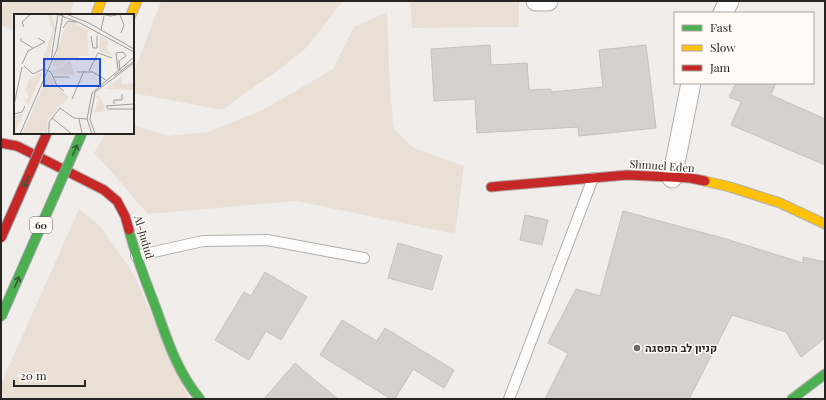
<svg xmlns="http://www.w3.org/2000/svg" width="826" height="400" font-family="'Playfair Display',Heebo,serif">
<style>
.green{fill:#eadfd5}
.building{fill:#d4d2cf;stroke:#c4c1bf}
.lines{fill:none;stroke-linecap:round;stroke-linejoin:round}
.lane-casing{stroke:#b1afac;stroke-width:12}
.street-casing{stroke:#b1afac;stroke-width:21}
.fast-casing{stroke:#b1afac;stroke-width:11}
.slow-casing{stroke:#b1afac;stroke-width:11}
.jam-casing{stroke:#b1afac;stroke-width:11}
.lane{stroke:#fdfcfc;stroke-width:10}
.street{stroke:#fdfcfc;stroke-width:19}
.fast{stroke:#4caf50;stroke-width:9}
.slow{stroke:#ffc107;stroke-width:9}
.jam{stroke:#c62828;stroke-width:9}
.fast-bridge-casing{stroke:#92a2a1;stroke-width:11;stroke-linecap:butt}
.jam-bridge-casing{stroke:#92a2a1;stroke-width:11;stroke-linecap:butt}
.fast-bridge{stroke:#4caf50;stroke-width:9}
.jam-bridge{stroke:#c62828;stroke-width:9}
.oneway{stroke:#365c34}
.poi-dot{fill:#6d6a68;stroke:#fffaf6;stroke-width:1.5}
.labels{text-anchor:middle;stroke-width:3;stroke-linejoin:round;paint-order:stroke}
.shield{fill:#fffaf6;stroke:#686462;stroke-width:1}
.shield-label{font-size:10px;font-weight:bold;fill:#272422}
.street-label{font-size:11px;fill:#272422;stroke:#fffaf6}
.poi-label{font-size:11px;font-weight:bold;fill:#272422;stroke:#fffaf6;text-anchor:start}
.inset-road{fill:none;stroke:#a09d9a;stroke-width:1}
.view{fill:#1d4ed8;fill-opacity:0.15;stroke:#1d4ed8;stroke-width:2}
.inset-edge{fill:none;stroke:#272422;stroke-width:2}
</style>
<rect width="100%" height="100%" fill="#f0edea"/>
<g class="green">
<polygon points="1,1 74,1 70,15 15,15 15,31 1,25"/>
<polygon points="161,1 343,1 306,48 281,68 222,110 133,93 133,74"/>
<polygon points="410,1 519,1 519,27 412,28"/>
<polygon points="387,12 390,89 394,130 414,148 464,166 455,234 297,201 148,214 108,168 94,153 106,133 133,133 133,125 169,136 207,132 263,110 333,69 354,27"/>
<polygon points="79,209 101,227 133,273 189,399 1,399 1,384"/>
</g>
<g class="building">
<polygon points="490,45 491,65 527,63 529,90 551,89 551,92 603,87 599,50 646,45 656,128 579,136 578,127 477,133 475,99 434,101 431,49"/>
<polygon points="736,83 776,83 771,95 825,119 825,165 731,125 741,102 729,97"/>
<polygon points="623,211 726,239 803,263 803,257 825,262 825,338 801,357 786,332 732,315 689,399 545,399 568,353 548,343 576,289 600,296"/>
<polygon points="525,215 548,220 542,245 520,240"/>
<polygon points="398,243 442,256 432,290 388,278"/>
<polygon points="265,272 307,297 281,340 266,331 249,360 215,340 244,292 251,296"/>
<polygon points="342,320 377,341 385,328 454,370 444,388 413,369 395,399 391,399 320,355"/>
<polygon points="295,363 316,381 338,399 264,399"/>
</g>
<g class="lines">
<g class="lane-casing">
<g id="lane">
<polyline points="136,256 203,241 267,240 364,258"/>
<polyline points="509,399 593,178"/>
</g>
</g>
<g class="street-casing">
<g id="street">
<polyline points="536,1 548,1"/>
<polyline points="723,13 729,1"/>
<polyline points="672,178 691,83"/>
</g>
</g>
<g class="fast-casing">
<g id="fast">
<path d="M 129,230 C 136,258 147,284 157,311 C 168,342 178,373 200,399"/>
<polyline points="792,399 825,374"/>
</g>
</g>
<g class="slow-casing">
<g id="slow">
<polyline points="96,15 101,1"/>
<polyline points="131,15 137,1"/>
<polyline points="705,181 730,187 780,203 825,224"/>
</g>
</g>
<g class="jam-casing">
<g id="jam">
<polyline points="1,143 17,146 104,190 117,201 125,216 129,230"/>
<polyline points="491,187 627,175 690,178 705,181"/>
</g>
</g>
<use href="#lane" class="lane"/>
<use href="#street" class="street"/>
<use href="#fast" class="fast"/>
<use href="#slow" class="slow"/>
<use href="#jam" class="jam"/>
<g class="fast-bridge-casing">
<polyline id="fast-bridge" points="1,317 82,133"/>
</g>
<g class="jam-bridge-casing">
<polyline id="jam-bridge" points="1,238 47,133"/>
</g>
<use href="#fast-bridge" class="fast-bridge"/>
<use href="#jam-bridge" class="jam-bridge"/>
</g>
<defs><path id="oneway-shaft" d="M-6 0H5M1.5-3L5.5 0L1.5 3" fill="none" stroke-width="1.6" stroke-linecap="round" stroke-linejoin="round"/></defs>
<g class="oneway">
<use href="#oneway-shaft" transform="translate(75 150) rotate(-66)"/>
<use href="#oneway-shaft" transform="translate(26 182) rotate(114)"/>
<use href="#oneway-shaft" transform="translate(17 282) rotate(-66)"/>
</g>
<circle class="poi-dot" cx="637" cy="348" r="4"/>
<g class="labels">
<rect class="shield" x="30" y="217" width="22" height="16" rx="3"/>
<g class="shield-label">
<text x="41" y="229">60</text>
</g>
<g class="street-label">
<text transform="translate(662 166) rotate(4)" y="4">Shmuel Eden</text>
<text transform="translate(144 237) rotate(74)" y="4">Al-Judud</text>
</g>
<g class="poi-label">
<text x="645" y="352">קניון לב הפסגה</text>
</g>
</g>
<g transform="translate(14 14)">
<rect width="120" height="120" fill="#f0edea"/>
<path d="M 33,0 L 38,2 L 41,13 L 34,48 L 30,47 L 30,42 L 39,16 ZM 55,8 L 62,9 L 62,14 L 63,10 L 75,16 L 73,21 L 75,42 L 66,42 L 65,40 L 65,47 L 54,45 L 45,53 L 38,51 L 51,13 ZM 86,21 L 94,27 L 93,35 L 99,42 L 85,37 ZM 56,46 L 61,61 L 40,60 L 36,56 L 48,53 ZM 29,58 L 14,92 L 11,85 L 14,85 L 14,82 L 11,76 L 16,64 ZM 35,59 L 43,74 L 55,83 L 34,105 L 33,120 L 8,120 ZM 108,62 L 108,70 L 120,69 L 120,76 L 91,75 ZM 84,80 L 90,90 L 91,97 L 80,99 L 85,85 L 82,84 ZM 10,99 L 0,120 L 0,102 Z" fill="#eadfd5"/>
<path class="inset-road" d="M 43,0 L 66,9 L 120,38M 52,0 L 75,9 L 120,35M 86,0 L 97,2 L 107,0M 106,1 L 110,11 L 107,19M 10,13 L 8,8 L 17,0M 49,14 L 54,7 L 63,8M 87,16 L 90,2M 77,22 L 79,34 L 83,34 L 83,22M 8,24 L 6,26 L 19,34M 66,45 L 79,45M 37,46 L 44,0M 8,50 L 14,37 L 31,28 L 24,24M 10,52 L 19,60 L 29,55 L 37,58 L 43,72 L 50,77M 104,56 L 102,39 L 109,38 L 112,42 L 105,47 L 106,57M 75,57 L 84,39 L 98,44M 63,58 L 79,58 L 92,66M 100,62 L 119,48M 39,63 L 55,63M 58,85 L 70,57M 100,90 L 100,86 L 108,86 L 108,80M 120,90 L 92,92 L 94,95 L 120,95M 0,91 L 8,53M 0,100 L 8,98 L 11,92M 38,104 L 58,120M 65,105 L 68,119M 6,120 L 43,35 L 49,0M 35,120 L 35,108 L 46,94 L 60,104 L 73,105M 78,120 L 73,105 L 78,79 L 119,44M 81,120 L 76,105 L 81,78 L 120,49"/>
<path class="view" d="M 30,45 L 86,45 L 86,72 L 30,72 Z"/>
<rect width="120" height="120" class="inset-edge"/>
</g>
<rect width="826" height="400" fill="none" stroke="#272422" stroke-width="4"/>
<rect x="674" y="12" width="140" height="72" fill="#fffaf6" stroke="#a9a4a1"/>
<rect x="682" y="25" width="20" height="6" fill="#4caf50" stroke="#a9a4a1"/>
<text x="710" y="32" font-size="12" fill="#272422">Fast</text>
<rect x="682" y="45" width="20" height="6" fill="#ffc107" stroke="#a9a4a1"/>
<text x="710" y="52" font-size="12" fill="#272422">Slow</text>
<rect x="682" y="65" width="20" height="6" fill="#c62828" stroke="#a9a4a1"/>
<text x="710" y="72" font-size="12" fill="#272422">Jam</text>
<path d="M14 380v6h71v-6" fill="none" stroke="#272422" stroke-width="2"/>
<text x="20" y="380" font-size="12" fill="#272422" stroke="#fffaf6" stroke-width="3" paint-order="stroke">20 m</text>
</svg>
